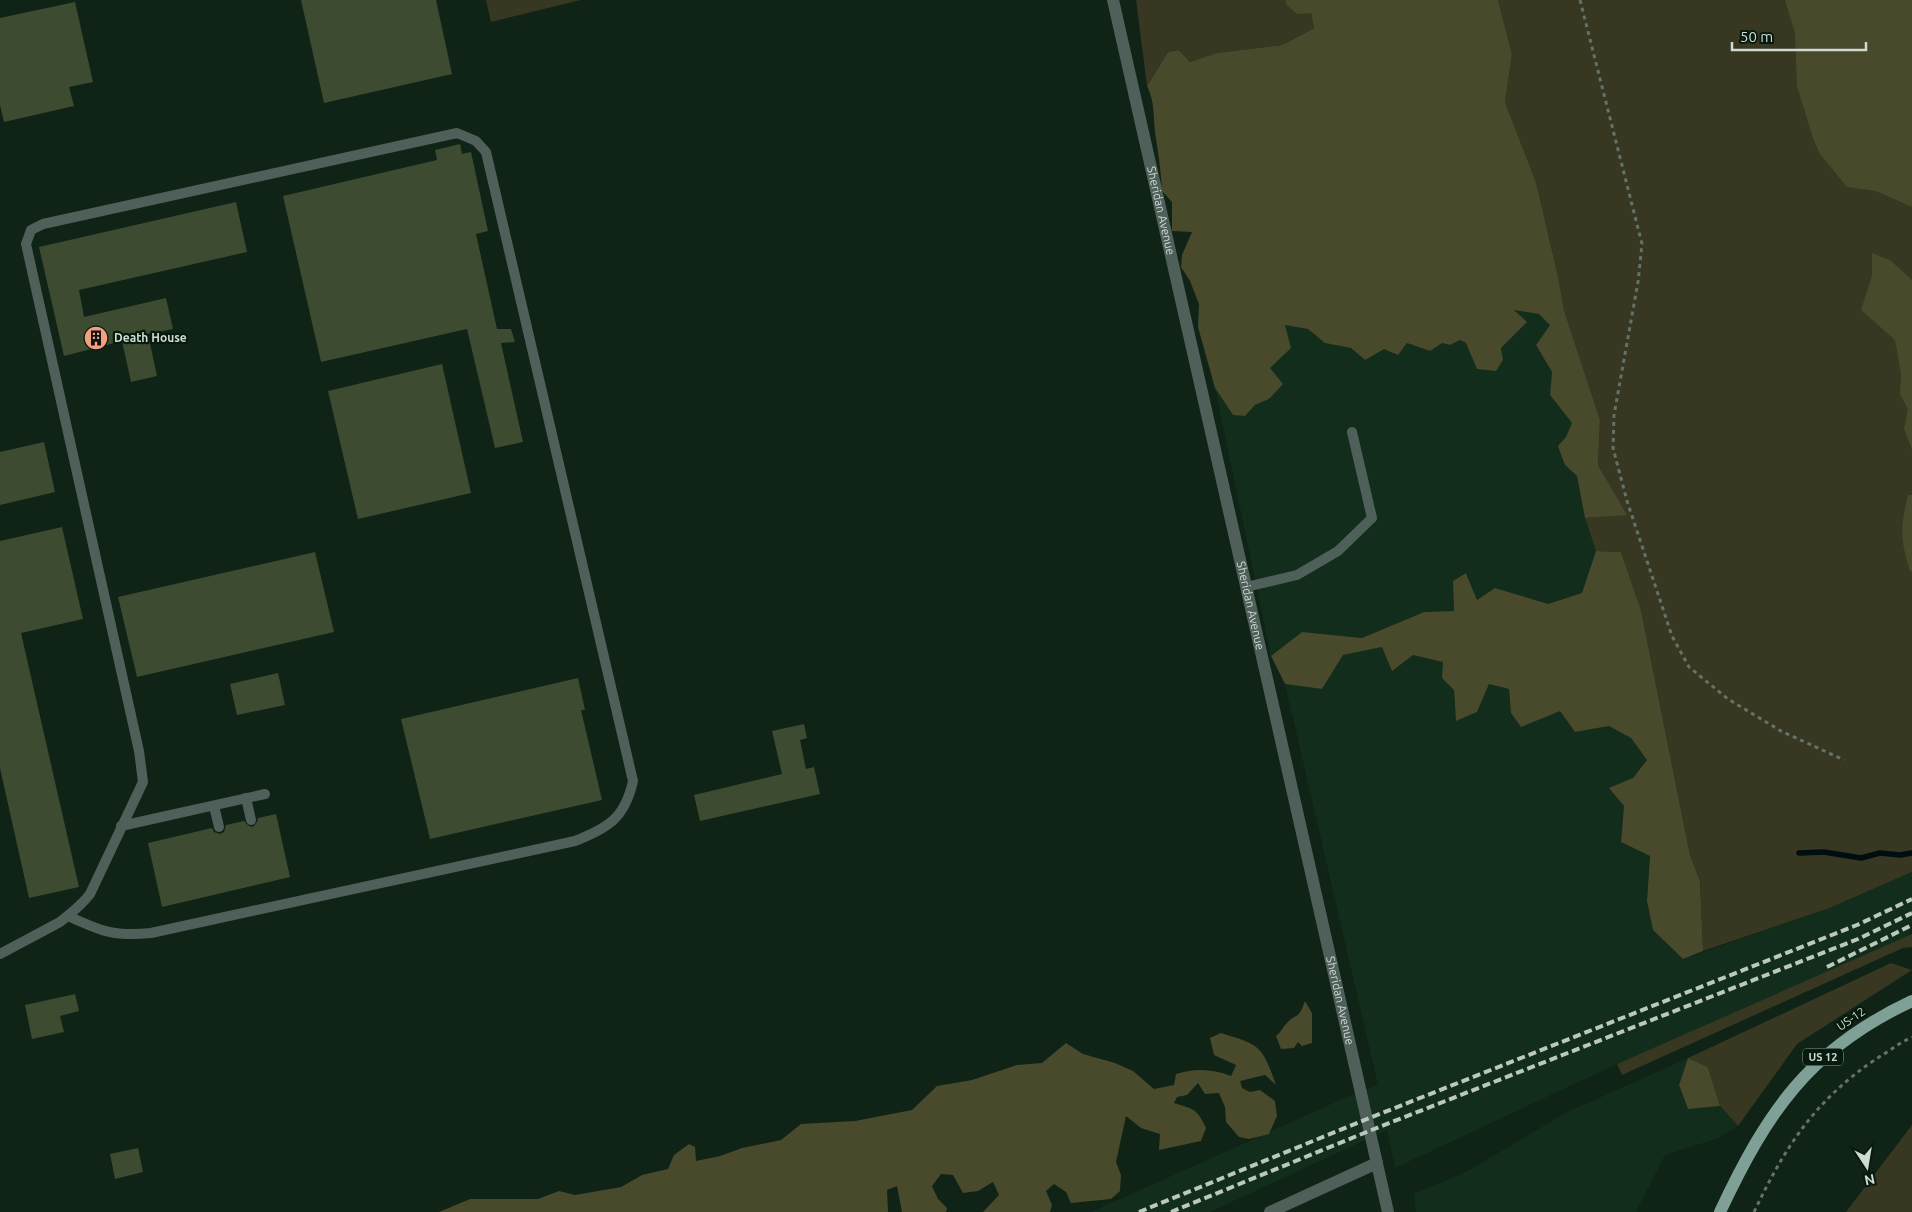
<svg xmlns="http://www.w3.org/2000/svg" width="1912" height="1212" font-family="Ubuntu,sans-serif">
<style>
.built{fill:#122d1b}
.green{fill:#373722}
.forest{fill:#49492c}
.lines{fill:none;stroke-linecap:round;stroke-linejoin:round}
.stream{stroke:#000e0f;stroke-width:5.5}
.building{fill:#3d4b31}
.path{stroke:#637368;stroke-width:3;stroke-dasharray:4 4;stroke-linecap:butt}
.service{stroke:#4f5f5a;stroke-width:10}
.tertiary{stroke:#4f5f5a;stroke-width:12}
.primary{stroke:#7fa097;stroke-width:12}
.rail{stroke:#bbc8be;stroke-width:4;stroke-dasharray:8 4;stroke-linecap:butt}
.labels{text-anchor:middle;stroke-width:4.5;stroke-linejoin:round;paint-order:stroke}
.shield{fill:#061a0d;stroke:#93a197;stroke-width:1}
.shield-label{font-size:11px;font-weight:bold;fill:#cfdbd2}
.street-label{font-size:12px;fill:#cfdbd2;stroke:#061a0d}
.poi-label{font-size:12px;font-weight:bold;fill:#cfdbd2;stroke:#061a0d;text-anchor:start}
</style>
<rect width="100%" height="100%" fill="#0f2316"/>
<g class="built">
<polygon points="1513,309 1540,314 1550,325 1536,345 1552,372 1550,395 1572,423 1566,437 1565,465 1577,476 1585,518 1596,551 1583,593 1548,604 1495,588 1477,600 1467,573 1453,581 1454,611 1424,612 1362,638 1302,632 1271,656 1215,388 1233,415 1245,416 1255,405 1269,399 1270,368 1284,325 1308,328 1325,343 1351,348 1365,360 1384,348 1407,343 1430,351 1442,343 1450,345 1460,340 1466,343 1478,369 1503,360 1501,348"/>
<polygon points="1382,647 1444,662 1442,678 1454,690 1456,721 1477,712 1489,684 1509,689 1511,713 1560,711 1575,732 1609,726 1631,738 1647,760 1633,778 1624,806 1621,842 1650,856 1647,901 1653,930 1683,959 1827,909 1912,872 1912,917 1909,936 1617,1064 1395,1168 1387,1130 1210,1212 1091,1212 1338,1101 1378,1085 1285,684 1322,689 1343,655"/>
<polygon points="1688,1058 1679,1085 1688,1109 1720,1106 1738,1126 1719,1138 1665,1155 1636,1212 1416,1212 1414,1194 1466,1172 1565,1113"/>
</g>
<g class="green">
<polygon points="486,0 581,0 491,22"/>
<polygon points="1136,0 1286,0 1286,4 1311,13 1314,28 1282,45 1216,53 1190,62 1179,50 1168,52 1147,86"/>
<polygon points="1498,0 1912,0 1912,872 1827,909 1703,951 1700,881 1690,855 1641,610 1621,552 1596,551 1585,518 1626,514 1598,465 1600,420 1564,310 1558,276 1536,182 1505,102 1512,54"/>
<polygon points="1912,934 1912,947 1903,948 1622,1075 1617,1064"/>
<polygon points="1891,963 1912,970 1797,1044 1738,1126 1720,1106 1708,1067 1688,1058"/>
<polygon points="1912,1125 1912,1212 1846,1212"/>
</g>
<g class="forest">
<path d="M 1286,0 L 1498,0 L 1512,54 L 1505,102 L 1536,182 L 1558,276 L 1564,310 L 1600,420 L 1598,465 L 1627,515 L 1585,518 L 1577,476 L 1565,465 L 1558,446 L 1566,437 L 1572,423 L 1550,395 L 1552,372 L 1536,345 L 1550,325 L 1539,314 L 1514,310 L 1527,322 L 1501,348 L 1503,360 L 1496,371 L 1477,369 L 1466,343 L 1460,340 L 1450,345 L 1442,343 L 1430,351 L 1407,343 L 1398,355 L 1384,349 L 1365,360 L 1351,348 L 1325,343 L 1308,329 L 1285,325 L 1291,348 L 1270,368 L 1283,384 L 1269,399 L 1255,405 L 1245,416 L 1233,415 L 1215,388 L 1198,327 L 1199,304 L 1190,281 L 1181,267 L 1182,255 L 1192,232 L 1172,231 L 1172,202 L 1162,191 C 1161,170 1158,152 1155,132 C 1153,114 1155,103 1147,86 L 1168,52 L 1179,50 L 1190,62 L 1216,53 L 1282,45 L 1314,28 L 1311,13 L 1297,14 L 1286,4 Z"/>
<polygon points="1785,0 1912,0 1912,207 1876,191 1847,187 1820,154 1813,138 1797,86 1795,33"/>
<polygon points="1872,253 1890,260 1912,280 1912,449 1904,429 1908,409 1900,394 1901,374 1895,340 1861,310 1872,276"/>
<path d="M 1908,495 L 1912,495 L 1912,572 L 1910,571 C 1900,539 1900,527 1908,495 Z"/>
<polygon points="1596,551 1621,552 1641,610 1690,855 1700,881 1703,951 1683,959 1653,930 1647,901 1650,856 1621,842 1624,806 1609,788 1633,778 1647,760 1631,738 1609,726 1575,732 1560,711 1521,727 1511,713 1509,689 1489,684 1477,712 1456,721 1454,690 1442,678 1443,662 1413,655 1392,671 1382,647 1343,655 1322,689 1285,684 1271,656 1302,632 1362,638 1424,612 1454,611 1453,581 1466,573 1477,600 1495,588 1548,604 1582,593"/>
<path d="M 1305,1001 L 1312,1013 L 1312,1043 L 1302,1046 L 1298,1042 L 1294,1048 L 1281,1049 L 1276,1036 C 1281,1032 1282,1028 1287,1023 C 1297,1012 1298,1021 1305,1001 Z"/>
<path d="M 1221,1033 C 1260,1045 1262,1045 1276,1085 L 1265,1075 L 1240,1081 L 1242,1088 L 1250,1092 L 1260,1090 L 1275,1101 L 1277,1116 L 1269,1134 L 1249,1139 L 1239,1137 L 1226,1122 L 1225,1107 L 1219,1093 L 1205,1094 L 1198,1083 L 1187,1095 L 1177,1097 L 1174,1103 C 1193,1109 1197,1108 1206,1128 L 1201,1141 L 1159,1150 L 1160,1134 L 1141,1128 L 1126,1116 L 1116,1162 L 1121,1175 L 1120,1191 L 1111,1199 L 1071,1203 L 1066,1192 L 1054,1184 L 1046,1191 L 1052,1205 L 1050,1212 L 983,1212 L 999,1195 L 993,1182 L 978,1191 L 963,1193 L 953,1175 L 941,1174 L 932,1186 L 938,1199 L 947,1208 L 946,1212 L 902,1212 L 897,1186 L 887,1190 L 888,1212 L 439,1212 L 470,1199 L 538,1199 L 559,1191 L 575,1195 L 621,1187 L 642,1175 L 668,1169 L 674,1155 L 689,1144 L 695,1147 L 696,1161 L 720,1156 L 742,1148 L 781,1140 L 801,1124 L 855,1121 L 912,1110 L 937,1086 L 972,1080 L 1017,1065 L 1042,1063 L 1066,1043 L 1083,1054 L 1115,1063 L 1133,1071 L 1154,1089 L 1174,1085 L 1176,1074 C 1196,1068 1212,1069 1231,1076 L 1236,1065 L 1214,1055 L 1210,1038 Z"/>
<polygon points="1688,1058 1708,1067 1720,1106 1688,1109 1679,1085"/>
</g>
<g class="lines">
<polyline class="stream" points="1799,853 1824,852 1861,858 1880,853 1900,855 1912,853"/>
</g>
<g class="building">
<polygon points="301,0 436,0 452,74 324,103"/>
<polygon points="75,2 93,82 69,87 74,106 4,122 0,105 0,18"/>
<polygon points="460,144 462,154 471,152 488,231 476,234 497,329 511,329 515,342 501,343 523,442 495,448 467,329 321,362 283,196 437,160 435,150"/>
<polygon points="236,202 247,252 79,290 84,317 166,298 173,329 148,334 157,376 131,382 122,341 64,356 39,247"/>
<polygon points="442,364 471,493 358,519 328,391"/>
<polygon points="44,442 55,492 0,505 0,452"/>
<polygon points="62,527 83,619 21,633 79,887 29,898 0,768 0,541"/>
<polygon points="315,552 334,632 137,677 118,597"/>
<polygon points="278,673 285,705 237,715 230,684"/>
<polygon points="578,678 585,710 581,710 602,800 430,839 401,719"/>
<polygon points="804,724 807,738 800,740 806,769 814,767 820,794 700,821 694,795 782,774 772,731"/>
<polygon points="276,814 290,877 162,907 148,843 212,828 214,832 220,834 224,832 226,825 244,821 249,826 253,827 257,822 258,818"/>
<polygon points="75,994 79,1011 60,1016 64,1032 32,1039 25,1005"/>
<polygon points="138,1148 143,1172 115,1179 110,1154"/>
</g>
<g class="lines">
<g class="path">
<polyline points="1580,0 1642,244 1638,282 1614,415 1613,448 1627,501 1672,636 1689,667 1728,699 1781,731 1844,760"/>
<path d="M 1754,1212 C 1785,1147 1815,1100 1876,1059 C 1888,1052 1899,1043 1912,1037"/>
</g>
<g class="service">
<polyline points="1246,587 1297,575 1338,551 1372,518 1352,432"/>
<polyline points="246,798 251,820"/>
<polyline points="214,806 219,827"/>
<polyline points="121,826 265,794"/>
<path d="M 0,954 L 60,922 C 71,913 81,906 90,894 L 143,782 L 139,751 L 26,244 L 31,230 L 43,224 L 457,133 L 476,141 L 486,152 L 633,781 C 625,818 608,828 575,841 L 151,933 C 114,937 101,931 68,916"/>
</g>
<g class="tertiary">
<path id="s1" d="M 1113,0 L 1388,1212"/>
<polyline points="1270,1212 1377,1163"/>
</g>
<path class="primary" d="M 1720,1212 C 1767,1112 1809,1049 1912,1001"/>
<g class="rail">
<polyline points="1827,967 1912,925"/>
<polyline points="1139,1212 1367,1119 1857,925 1912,899"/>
<polyline points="1171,1212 1369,1131 1858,939 1912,913"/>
</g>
</g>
<defs>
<g id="building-disc" transform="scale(1.25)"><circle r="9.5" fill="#f2a080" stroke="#061a0d"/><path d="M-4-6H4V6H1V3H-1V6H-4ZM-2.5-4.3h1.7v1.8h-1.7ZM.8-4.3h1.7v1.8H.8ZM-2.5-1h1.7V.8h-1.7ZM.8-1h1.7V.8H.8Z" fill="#111"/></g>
</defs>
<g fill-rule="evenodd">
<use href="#building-disc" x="96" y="338"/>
</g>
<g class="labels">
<rect class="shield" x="1803" y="1048.5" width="40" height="17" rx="4"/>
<g class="shield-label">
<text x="1823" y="1061">US 12</text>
</g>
<g class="street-label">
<text dy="4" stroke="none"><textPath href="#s1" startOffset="216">Sheridan Avenue</textPath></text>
<text dy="4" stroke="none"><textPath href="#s1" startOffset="621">Sheridan Avenue</textPath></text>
<text dy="4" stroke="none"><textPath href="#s1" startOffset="1026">Sheridan Avenue</textPath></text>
<text transform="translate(1851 1019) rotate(-34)" y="4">US-12</text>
</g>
<g class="poi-label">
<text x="114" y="342">Death House</text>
</g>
</g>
<g transform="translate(1867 1167) rotate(168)" stroke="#061a0d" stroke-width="4" paint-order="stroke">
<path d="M0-4L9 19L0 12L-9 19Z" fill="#cfdbd2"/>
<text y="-8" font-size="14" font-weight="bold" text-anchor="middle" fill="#cfdbd2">N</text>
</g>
<path d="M1732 42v8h134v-8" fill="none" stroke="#cfdbd2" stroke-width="2.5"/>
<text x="1740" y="42" font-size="15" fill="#cfdbd2" stroke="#061a0d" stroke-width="4" paint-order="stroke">50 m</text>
</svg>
